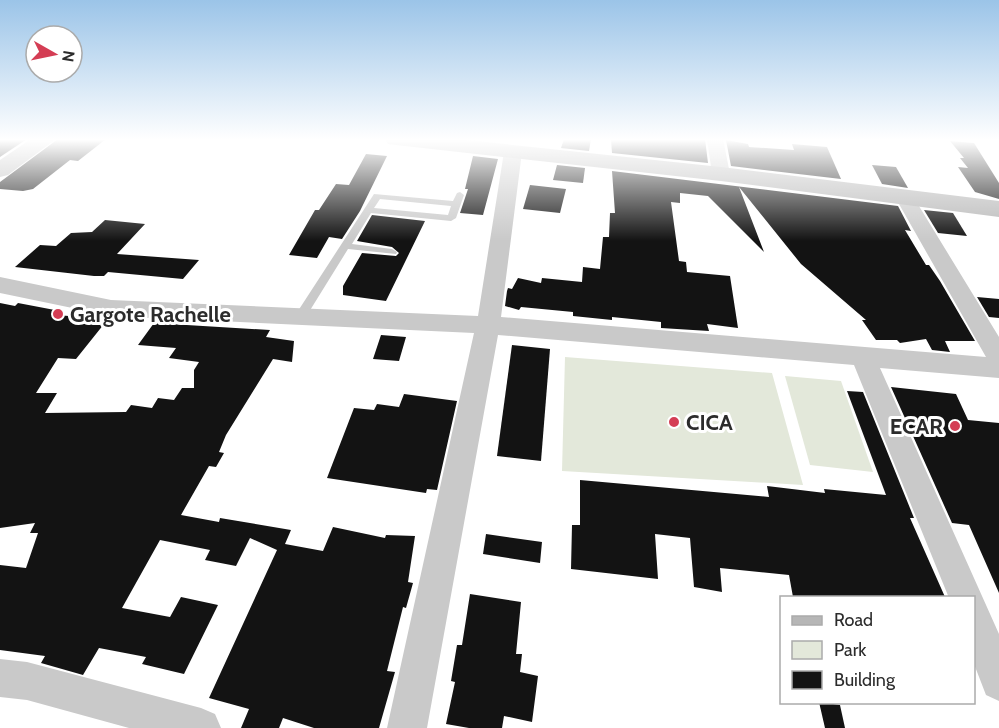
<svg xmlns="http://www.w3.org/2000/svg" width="999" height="728" font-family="Cabin,sans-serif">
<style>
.green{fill:#e3e8da}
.building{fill:#131313}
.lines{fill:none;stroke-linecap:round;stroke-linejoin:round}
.lane{fill:#c9c9c9;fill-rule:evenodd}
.street{fill:#c9c9c9;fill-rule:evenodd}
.secondary{fill:#b6b6b6;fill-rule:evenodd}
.poi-dot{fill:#d43d54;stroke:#fff;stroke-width:2}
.labels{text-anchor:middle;stroke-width:6;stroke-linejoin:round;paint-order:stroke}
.poi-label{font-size:22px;font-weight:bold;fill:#2c2c2c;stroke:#fff;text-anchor:start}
</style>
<rect width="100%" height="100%" fill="#fff"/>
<g class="green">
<polygon points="565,357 772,373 803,485 562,471"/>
<polygon points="785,376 841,381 873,472 810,465"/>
</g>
<g class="building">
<polygon points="0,139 27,139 0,157"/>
<polygon points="58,139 106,139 78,161 70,160 33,189 23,191 0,189 0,182"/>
<polygon points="564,139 591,139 589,151 561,148"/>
<polygon points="611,139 705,139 708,163 612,153"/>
<polygon points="726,140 748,144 749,147 794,150 792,144 827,147 841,179 731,166"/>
<polygon points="950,141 974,143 999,183 999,199 975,192 958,167 968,168 960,158 964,158"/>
<polygon points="366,154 387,156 360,211 342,239 329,237 317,258 289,255 315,210 319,210 336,184 349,185"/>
<polygon points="473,156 498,159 483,215 460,213 468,189 465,189"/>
<polygon points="557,165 585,168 583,183 553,180"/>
<polygon points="872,165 896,167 908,188 882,184"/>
<polygon points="612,171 898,206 911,231 905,230 926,265 929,265 940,281 975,341 945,341 950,352 932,350 926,339 900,343 897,340 876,340 862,320 866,320 801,264 739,187 764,252 708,196 680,193 680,203 671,202 679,261 686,262 687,272 730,276 738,328 707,324 709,331 661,328 661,322 612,317 612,320 573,316 573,312 521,307 519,310 505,306 507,291 508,288 512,289 518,278 541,283 542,278 582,282 583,267 600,269 603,237 609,237 610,213 615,213"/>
<polygon points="530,185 566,189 560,213 523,209"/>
<polygon points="924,210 953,213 967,236 938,233"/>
<polygon points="372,215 425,221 386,301 343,295 343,286 362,253 396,256 399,253 392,247 357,241"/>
<polygon points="105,220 145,224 117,254 199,260 183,279 108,272 104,276 94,276 15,267 40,245 56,246 71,233 92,232"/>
<polygon points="977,297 999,299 999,318 989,317"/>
<polygon points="0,303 15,306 18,303 60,311 56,315 108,319 76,359 58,358 36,393 57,393 45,413 126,412 131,405 152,408 158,398 174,400 182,388 194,388 194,370 199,362 169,358 176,348 138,345 154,323 270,330 266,337 294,341 292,362 273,359 226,435 219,452 224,453 216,467 209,466 181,515 219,522 220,518 291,530 285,544 323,551 333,527 385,538 386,535 415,536 408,582 413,583 406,608 403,607 387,671 395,672 379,728 314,728 283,718 279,728 241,728 249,709 209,698 277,550 250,538 236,566 205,560 210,550 160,540 122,608 170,617 181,597 218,605 184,674 142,664 146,657 99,648 83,675 41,663 45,656 0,650 0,565 26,568 38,533 30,533 35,523 0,528"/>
<polygon points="381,335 406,337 399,361 373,359"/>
<polygon points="512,345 550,349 541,461 497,456"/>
<polygon points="891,387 956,394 968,420 999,423 999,593 969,525 952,523"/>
<polygon points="847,391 863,392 914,518 910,518 945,597 793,597 789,575 720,568 722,592 694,587 690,538 655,534 658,579 571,569 572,525 580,525 580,480 769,497 767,486 825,493 824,489 886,495"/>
<polygon points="404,394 457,401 437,490 427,489 426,493 327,478 354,408 374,410 377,404 399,407"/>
<polygon points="486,534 542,542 540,563 483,554"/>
<polygon points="470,594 521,602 516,654 522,654 520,672 538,676 532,722 504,716 502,728 469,728 446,724 455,682 451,681 457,645 462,645"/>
<polygon points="819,702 840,705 845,728 825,728"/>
</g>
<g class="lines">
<path class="lane" d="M 460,192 L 464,195 L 456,218 L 451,221 L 371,213 L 352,244 L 392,249 L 397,252 L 396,254 L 348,249 L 304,320 L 296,320 L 294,317 L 296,314 L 374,194 L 453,201 L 457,193 ZM 380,199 L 451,206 L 448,215 L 374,208 Z"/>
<g class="street">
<polygon points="707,139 723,139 730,174 727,178 721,179 712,174"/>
<polygon points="513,147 522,152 501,317 986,357 895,197 904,191 911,193 999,337 999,378 880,368 999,634 999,701 986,695 974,664 974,598 949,598 854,365 498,335 427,728 387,728 474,333 111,316 0,293 0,277 111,300 478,316 504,152"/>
<polygon points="0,659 27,662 201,708 215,714 221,728 129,728 27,700 0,697"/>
</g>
<g class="secondary">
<polygon points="31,139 56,139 8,175 0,177 0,160"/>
<polygon points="385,139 457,139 721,167 999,201 999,217 721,181 396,145 388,144"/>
</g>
</g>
<linearGradient id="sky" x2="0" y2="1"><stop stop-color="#9bc4e8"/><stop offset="0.58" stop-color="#fff"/><stop offset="1" stop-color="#fff" stop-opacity="0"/></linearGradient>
<rect width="999" height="241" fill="url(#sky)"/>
<g class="poi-dot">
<circle cx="58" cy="314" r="6"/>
<circle cx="674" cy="422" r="6"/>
<circle cx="955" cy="426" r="6"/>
</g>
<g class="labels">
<g class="poi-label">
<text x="70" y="322">Gargote Rachelle</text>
<text x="686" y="430">CICA</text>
<text x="943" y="434" text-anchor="end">ECAR</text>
</g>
</g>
<rect x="780" y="596" width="195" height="108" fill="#ffffff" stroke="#ababab" stroke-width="1.5"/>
<rect x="792" y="616" width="30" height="9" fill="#b6b6b6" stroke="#ababab" stroke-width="1.5"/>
<text x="834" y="626" font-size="18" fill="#2c2c2c">Road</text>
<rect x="792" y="641" width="30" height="18" fill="#e3e8da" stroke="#ababab" stroke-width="1.5"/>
<text x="834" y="656" font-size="18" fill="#2c2c2c">Park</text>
<rect x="792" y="671" width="30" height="18" fill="#131313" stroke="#ababab" stroke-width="1.5"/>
<text x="834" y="686" font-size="18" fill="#2c2c2c">Building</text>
<g transform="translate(54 54) rotate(99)"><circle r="28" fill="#ffffff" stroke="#ababab" stroke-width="1.5"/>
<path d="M0-4.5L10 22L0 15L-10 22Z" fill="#d43d54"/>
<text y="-9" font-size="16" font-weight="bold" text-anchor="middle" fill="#2c2c2c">N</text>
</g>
</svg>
